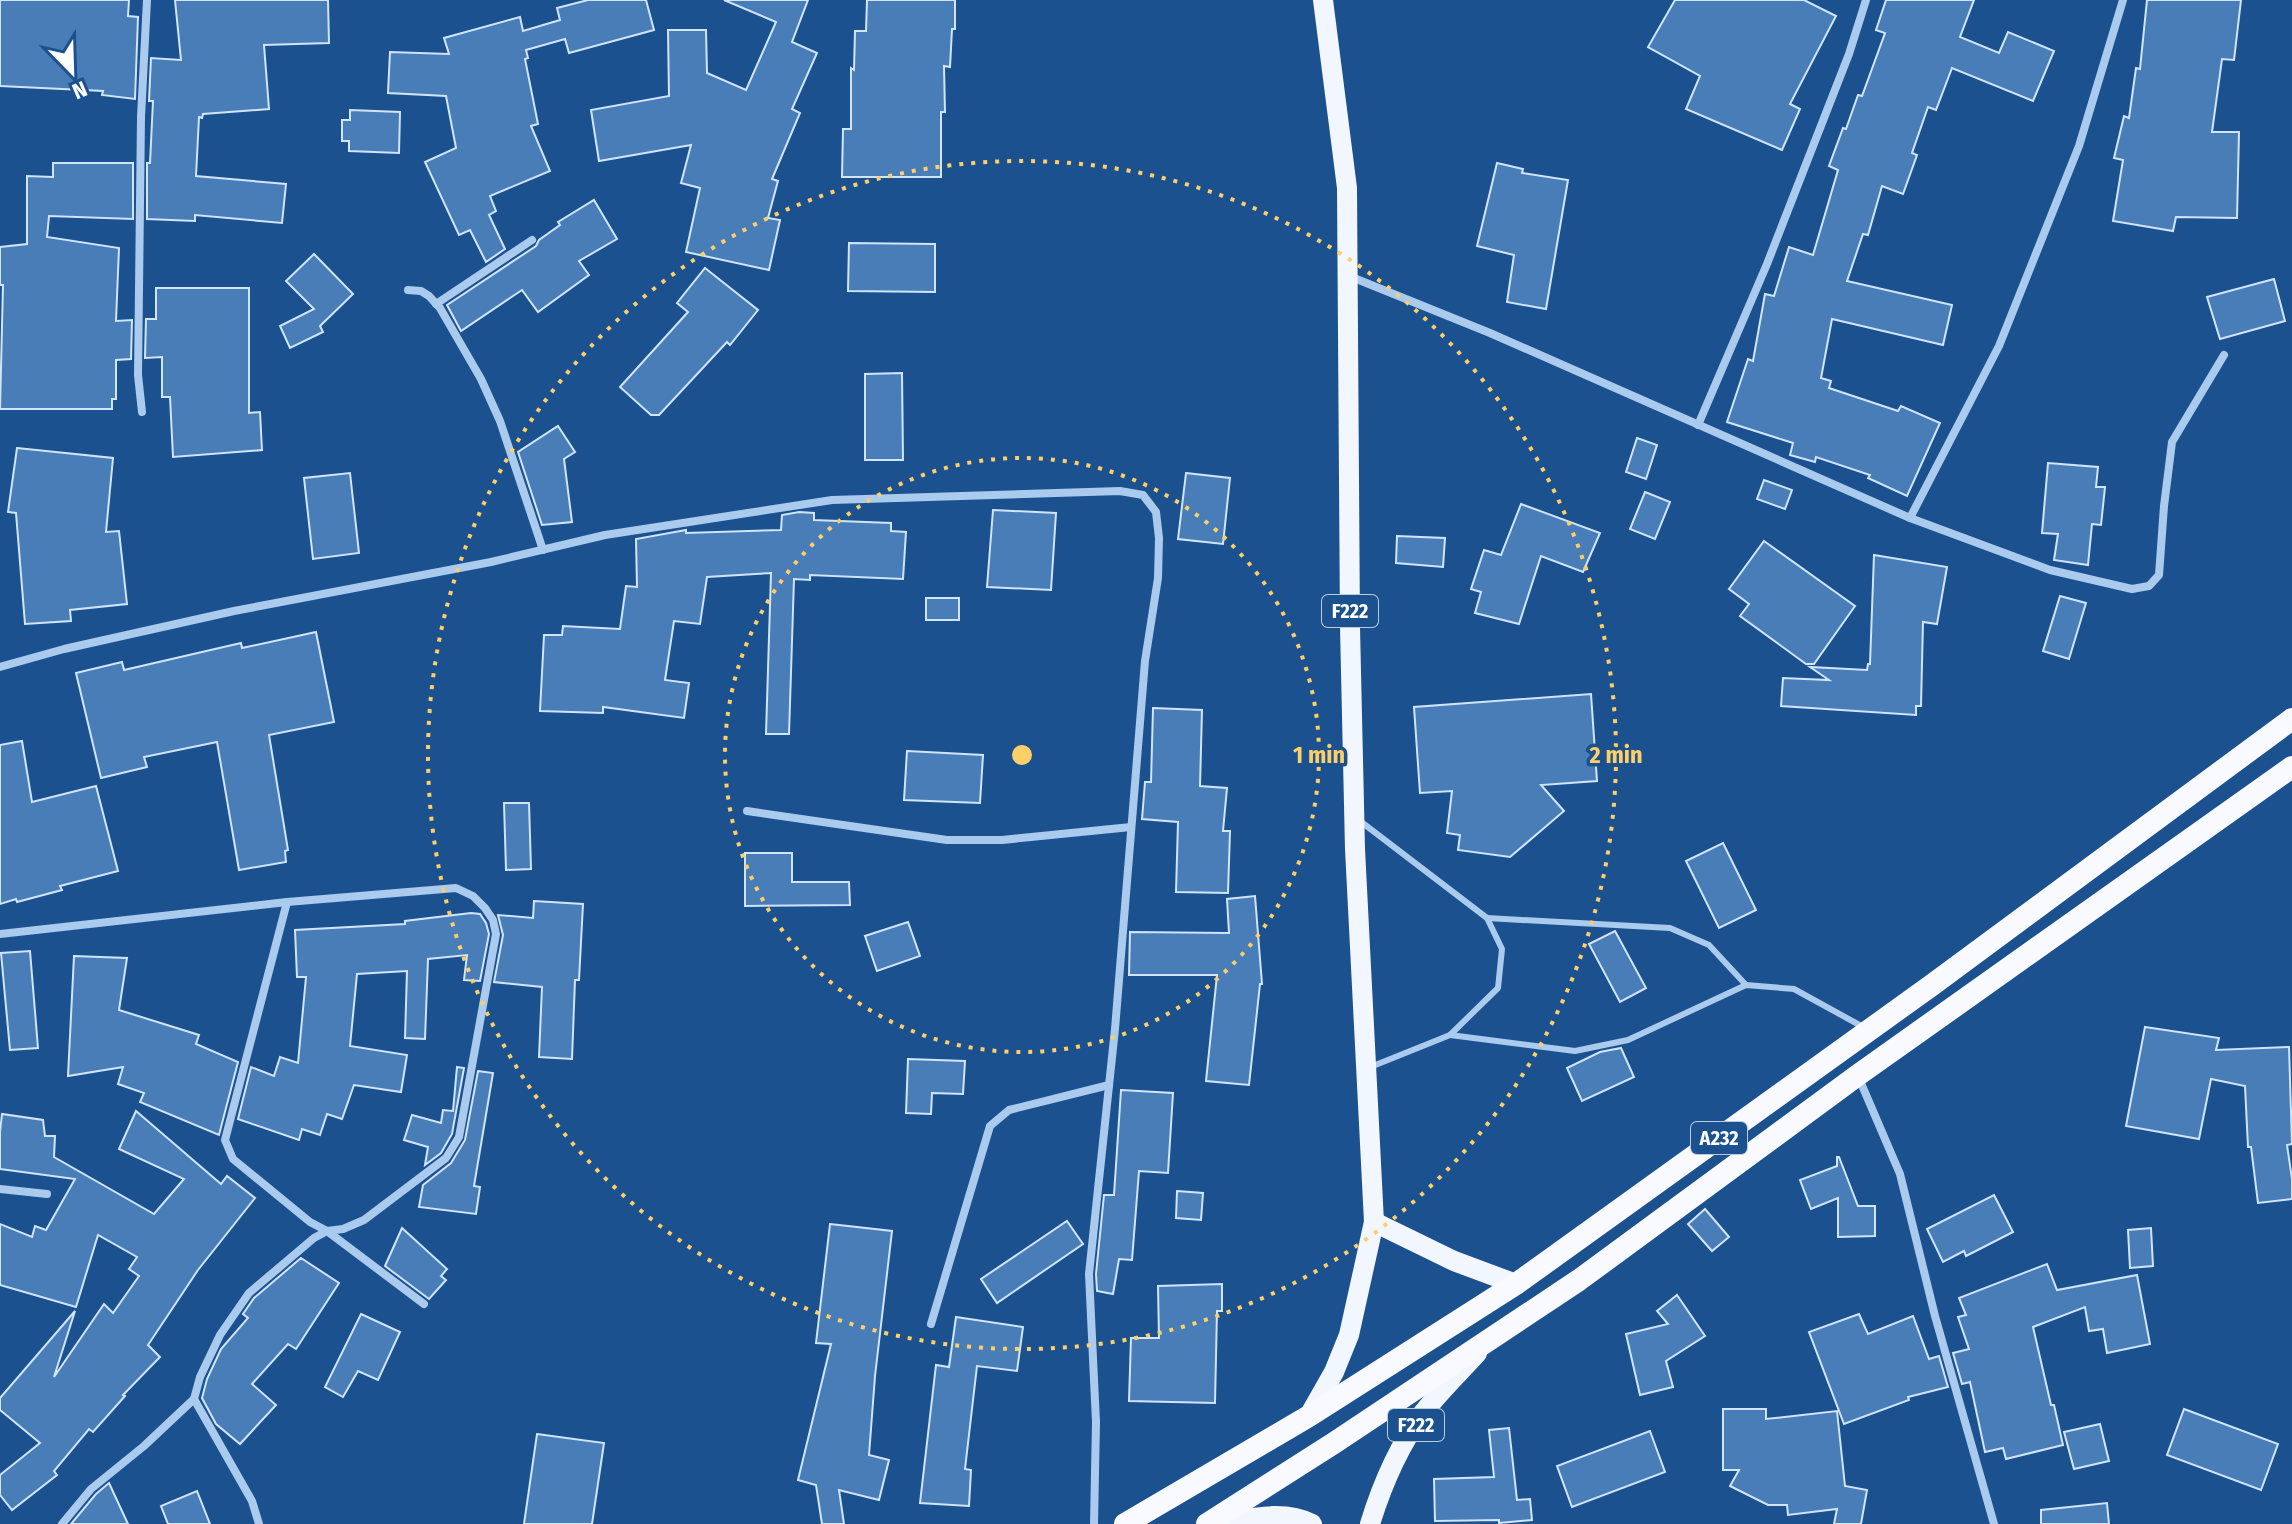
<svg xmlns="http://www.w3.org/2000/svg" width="2292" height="1524" font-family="'Fira Sans Condensed',sans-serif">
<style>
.building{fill:#497db8;stroke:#d0e4fa;stroke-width:2}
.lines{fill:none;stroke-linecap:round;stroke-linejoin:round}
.service{stroke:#aacaee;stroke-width:6}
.minor{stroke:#aacaee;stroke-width:8}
.primary{stroke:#f1f6ff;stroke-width:20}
.trunk{stroke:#f8faff;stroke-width:22}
.ring{fill:none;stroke:#fecf68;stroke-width:4;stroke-dasharray:4 8}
.labels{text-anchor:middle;stroke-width:7;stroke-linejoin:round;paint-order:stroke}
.shield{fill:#1c518f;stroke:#bbcbdd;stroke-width:2}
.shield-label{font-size:20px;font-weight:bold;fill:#fff}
.centre{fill:#fecf68;stroke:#1c518f;stroke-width:4}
.ring-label{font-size:24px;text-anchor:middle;font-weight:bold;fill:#fecf68;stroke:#1c518f;stroke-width:7;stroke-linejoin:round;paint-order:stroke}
</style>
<rect width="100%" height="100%" fill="#1c518f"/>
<g class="building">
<polygon points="0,0 129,0 128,16 138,17 135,99 102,95 103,91 0,86"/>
<polygon points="175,0 328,0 329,43 264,45 269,109 203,114 202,118 199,117 196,176 286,184 282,223 195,215 195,221 147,219 147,163 150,163 153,101 149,101 151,58 181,60"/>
<polygon points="588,0 646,0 654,30 569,53 565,39 526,50 528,58 525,59 538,124 531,126 550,171 490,196 496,211 489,215 505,249 486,262 470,230 459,235 425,162 456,148 446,96 388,93 390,52 449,54 444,38 520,17 523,31 560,20 557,8"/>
<polygon points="724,0 808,0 792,42 817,53 792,109 800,113 772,179 778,181 768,218 780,220 769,270 686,252 700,188 681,183 691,145 599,161 591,110 669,96 668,30 706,30 707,73 746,90 776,22"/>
<polygon points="867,0 955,0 955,29 952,29 950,67 944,66 945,112 941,112 941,177 842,177 843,129 851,129 851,68 854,70 855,31 866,31"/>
<polygon points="1675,0 1804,0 1836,16 1790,104 1800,109 1782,150 1686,109 1700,76 1648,47"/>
<polygon points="1886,0 1974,0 1960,37 1999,53 2008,32 2054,51 2033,101 1952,68 1936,110 1928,107 1912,153 1917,155 1903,194 1882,186 1868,235 1863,234 1847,281 1952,305 1943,345 1832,319 1821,378 1831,381 1829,388 1898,411 1901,406 1940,423 1907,496 1868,478 1870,475 1816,457 1815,462 1790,455 1793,443 1727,422 1748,359 1753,361 1765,294 1774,296 1789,247 1813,255 1838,170 1829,166 1843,128 1846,129 1858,95 1862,96 1885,33 1876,30"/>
<polygon points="2147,0 2241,0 2234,60 2222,59 2212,132 2239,132 2237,218 2176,217 2173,231 2113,221 2123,160 2114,158 2124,116 2129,118 2136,68 2140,69"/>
<polygon points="350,110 400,112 399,153 349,151 349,141 342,141 342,120 350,120"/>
<polygon points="53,163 133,163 133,219 49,216 47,237 119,248 116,321 132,320 131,359 116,360 116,399 112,399 112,409 0,409 3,285 0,285 0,247 27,244 27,176 53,177"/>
<polygon points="1497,163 1523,169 1522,173 1568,180 1546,309 1507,302 1514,255 1477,246"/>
<polygon points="594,200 617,239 579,261 589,275 538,312 522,290 461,331 447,305 536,246 539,240 560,225 558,222"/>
<polygon points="849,243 935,244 935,292 848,291"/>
<polygon points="314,254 353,294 320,326 323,332 290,348 280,326 314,309 286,281"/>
<polygon points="705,268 758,310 730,345 727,342 659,415 651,415 620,387 688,312 677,303"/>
<polygon points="2274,279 2285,321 2220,339 2207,297"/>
<polygon points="156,288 249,288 249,413 260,412 262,450 173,457 170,397 162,397 162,357 145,358 146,319 156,319"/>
<polygon points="902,373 903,460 865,460 865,374"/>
<polygon points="558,426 575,452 564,459 572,522 542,525 518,452"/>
<polygon points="1637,438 1657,445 1646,479 1626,472"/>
<polygon points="17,448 113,458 106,532 119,531 127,604 70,610 71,621 25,624 16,513 8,512"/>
<polygon points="2048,463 2098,467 2096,487 2105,487 2101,525 2092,524 2088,565 2054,560 2058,534 2042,533"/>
<polygon points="350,473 359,553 313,559 304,478"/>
<polygon points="1186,473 1230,478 1223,544 1178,539"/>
<polygon points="1764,480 1792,490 1785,509 1757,499"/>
<polygon points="1645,492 1670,502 1655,539 1630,529"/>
<polygon points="1521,504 1600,533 1583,572 1541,556 1519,624 1475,613 1481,592 1471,589 1484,550 1501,555"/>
<polygon points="993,510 1056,513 1051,590 987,587"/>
<polygon points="799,512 814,513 814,520 891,523 891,531 906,532 903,579 810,575 810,580 794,579 789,734 766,734 771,573 707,577 700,624 674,621 665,680 689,683 684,718 603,707 603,713 540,711 544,635 562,635 563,626 620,629 626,586 637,587 636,539 686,530 686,533 781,530 782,515"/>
<polygon points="1397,536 1445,538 1443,567 1396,563"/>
<polygon points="1764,541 1855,606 1814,664 1806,664 1740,616 1749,604 1729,589"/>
<polygon points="1874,555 1947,567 1937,624 1923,622 1921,706 1916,706 1916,715 1781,706 1783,678 1829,680 1810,667 1867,670 1868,664 1870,664"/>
<polygon points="2060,596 2086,603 2069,659 2043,651"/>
<rect x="926" y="598" width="33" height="22"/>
<polygon points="316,632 334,722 269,735 288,850 285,851 286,862 239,870 217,742 144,757 147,767 101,778 76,673 122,662 124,670 241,643 242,648"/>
<polygon points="1591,694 1597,781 1541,785 1564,811 1510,857 1458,850 1460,835 1447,833 1452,791 1420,793 1414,707"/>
<polygon points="1153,708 1202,710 1200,786 1227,788 1223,831 1230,831 1228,893 1176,892 1178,822 1142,819 1145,782 1151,782"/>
<polygon points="22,741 32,802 96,786 118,871 60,886 62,890 17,902 16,899 0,904 0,745"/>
<polygon points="907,751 983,755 980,803 904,800"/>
<polygon points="504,803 529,803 531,869 506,870"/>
<polygon points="1723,843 1756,910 1719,928 1686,861"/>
<polygon points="745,853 792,853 792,882 849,882 850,905 745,906"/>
<polygon points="1255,896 1262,984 1260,984 1249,1085 1206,1081 1217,975 1129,975 1130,932 1229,933 1227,899"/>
<polygon points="534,901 583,904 579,980 575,980 572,1059 539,1057 542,987 494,982 503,935 498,915 533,918"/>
<polygon points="471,913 480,914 486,923 489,934 480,981 464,980 467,955 428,959 425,1039 405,1038 407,971 357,974 350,1046 407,1055 401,1092 354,1085 342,1119 327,1114 320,1135 302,1129 299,1140 238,1119 251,1067 274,1076 280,1057 298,1063 306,977 297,977 295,930 405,924 405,921"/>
<polygon points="908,922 920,956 877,971 865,936"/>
<polygon points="1615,931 1646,988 1620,1002 1589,944"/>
<polygon points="30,951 38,1048 10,1050 1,953"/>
<polygon points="74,956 127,958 119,1010 199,1035 196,1044 238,1062 219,1135 140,1102 144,1093 118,1084 123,1067 68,1076"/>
<polygon points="2145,1027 2219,1038 2216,1050 2289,1047 2292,1144 2287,1145 2292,1179 2292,1199 2258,1203 2251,1147 2248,1147 2245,1086 2211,1079 2199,1139 2126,1126"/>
<polygon points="1621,1048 1634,1077 1582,1101 1567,1068 1600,1052"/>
<polygon points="908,1059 965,1061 963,1094 932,1093 931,1114 906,1113"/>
<polygon points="457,1067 464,1068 452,1134 441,1153 425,1165 428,1147 404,1140 412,1115 441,1123 443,1110 453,1111"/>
<polygon points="478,1071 493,1073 474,1186 480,1187 476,1214 419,1207 423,1185 451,1163 465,1140"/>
<polygon points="1121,1090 1173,1093 1168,1173 1139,1171 1132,1260 1119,1259 1113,1294 1097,1291 1096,1274 1104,1195 1114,1195"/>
<polygon points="136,1111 221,1184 227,1176 255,1198 198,1270 148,1345 160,1357 123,1395 125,1396 93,1432 89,1429 54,1471 57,1475 12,1510 0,1495 0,1475 40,1443 0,1410 0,1398 75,1311 54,1377 104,1304 113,1313 139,1276 129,1269 137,1257 98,1235 76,1307 0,1285 0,1224 32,1237 35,1226 46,1230 75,1179 0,1169 0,1132 2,1114 43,1120 45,1136 55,1136 54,1157 154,1214 184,1179 119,1149"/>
<polygon points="1837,1157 1839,1157 1858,1206 1875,1206 1875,1236 1838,1237 1838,1198 1811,1209 1800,1180 1837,1166"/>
<polygon points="1177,1191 1203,1193 1201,1220 1176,1218"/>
<polygon points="1994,1195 2013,1232 1966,1256 1964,1251 1943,1262 1927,1229"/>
<polygon points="1705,1209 1729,1237 1712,1251 1688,1224"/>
<polygon points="1067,1221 1083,1244 997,1303 981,1279"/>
<polygon points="830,1224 892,1231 875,1376 869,1455 889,1460 879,1500 839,1490 844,1524 822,1524 816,1485 798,1480 831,1344 816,1343"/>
<polygon points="402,1228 447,1269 441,1276 446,1280 429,1299 385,1266"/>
<polygon points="2151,1228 2153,1266 2130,1268 2128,1230"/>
<polygon points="301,1258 339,1283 296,1349 288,1344 252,1384 276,1405 240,1444 216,1424 202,1398 207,1379 221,1349 248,1318 243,1314 254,1298"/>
<polygon points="2047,1264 2057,1290 2137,1275 2150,1344 2107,1353 2103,1329 2089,1331 2085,1307 2033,1327 2051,1405 2054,1405 2063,1445 2006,1459 2003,1448 1985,1452 1970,1382 1962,1384 1953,1353 1969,1349 1958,1317 1966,1315 1959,1298"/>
<polygon points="1222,1284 1222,1311 1217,1311 1215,1403 1129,1401 1131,1338 1159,1338 1158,1286"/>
<polygon points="1677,1295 1705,1336 1666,1361 1673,1387 1640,1395 1626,1334 1668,1324 1657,1311"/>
<polygon points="361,1314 400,1332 378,1380 358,1371 343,1397 325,1387"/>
<polygon points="1859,1314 1868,1334 1913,1316 1929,1359 1939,1356 1948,1387 1908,1397 1909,1400 1844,1424 1809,1332"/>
<polygon points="956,1317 1023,1327 1017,1371 977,1366 965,1469 971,1470 969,1506 920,1503 936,1365 949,1367"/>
<polygon points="1723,1409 1766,1409 1766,1419 1837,1411 1845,1486 1867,1490 1861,1524 1834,1524 1837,1509 1788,1515 1787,1505 1768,1505 1730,1486 1739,1470 1723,1470"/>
<polygon points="2184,1409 2278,1444 2261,1490 2167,1455"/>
<polygon points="2100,1424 2109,1461 2074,1469 2064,1432"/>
<polygon points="1509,1428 1517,1500 1530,1499 1532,1520 1499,1523 1499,1520 1435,1521 1434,1479 1494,1477 1489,1430"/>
<polygon points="1650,1431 1665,1472 1572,1507 1557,1466"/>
<polygon points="537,1434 604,1443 592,1524 524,1524"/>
<polygon points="109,1483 128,1524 71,1524 96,1494"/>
<polygon points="197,1491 210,1524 168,1524 161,1506"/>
<polygon points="2107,1503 2109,1524 2041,1524 2041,1510"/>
</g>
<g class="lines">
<g class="service">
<polyline points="1360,821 1487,918 1502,949 1498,988 1450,1035 1368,1068"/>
<polyline points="1487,918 1670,928 1709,945 1746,985"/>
<polyline points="1450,1035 1575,1051 1628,1040 1746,985 1794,989 1865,1028"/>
</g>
<g class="minor">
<polyline points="1349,276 1490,333 1910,518 2050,570 2132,589 2149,586 2159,575 2164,506 2172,442 2224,355"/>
<polyline points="408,290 421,291 429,296 440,308 481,379 500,421 543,550"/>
<polyline points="436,304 532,240"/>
<polyline points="142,412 138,375 141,117 147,0"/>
<polyline points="1698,425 1767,264 1849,54 1866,0"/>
<polyline points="1910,518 1999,346 2079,146 2123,0"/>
<polyline points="0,667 64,649 234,611 491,562 605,535 832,500 1120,491 1143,495 1156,512 1159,538 1158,578 1145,661 1115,1029 1089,1274 1096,1422 1094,1524"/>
<polyline points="747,811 947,840 1002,840 1131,827"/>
<polyline points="287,902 225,1140 233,1159 310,1222 327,1231 424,1304"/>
<polyline points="0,934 287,902 456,888 473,896 485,908 493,920 496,934 459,1137 446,1158 364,1220 343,1229 327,1231 314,1238 249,1293 220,1335 200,1377 194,1399 252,1501 259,1524"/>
<polyline points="1858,1076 1900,1174 1935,1316 1994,1524"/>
<polyline points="0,1189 47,1194"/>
<polyline points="931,1324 990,1126 1009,1110 1109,1085"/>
<polyline points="62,1524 91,1489 144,1446 194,1399"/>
</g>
<g class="primary">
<polyline points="1374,1222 1454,1261 1516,1284"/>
<polyline points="1309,1416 1334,1372 1349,1335 1374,1222 1355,849 1350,627 1347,188 1323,0"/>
<path d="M 1217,1524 C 1248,1519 1283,1509 1312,1524"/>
<path d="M 1370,1524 C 1382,1485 1398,1447 1423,1413 C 1439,1392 1459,1373 1477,1353"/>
</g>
<g class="trunk">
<polyline points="1125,1524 1309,1416 1516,1284 1932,985 2292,719"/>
<polyline points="1207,1524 1334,1443 1579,1280 1858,1075 2292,767"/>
</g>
</g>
<g class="ring">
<circle cx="1022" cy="755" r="297"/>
<circle cx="1022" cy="755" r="594"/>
</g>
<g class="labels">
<g class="shield">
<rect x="1322" y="595" width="56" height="32" rx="6"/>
<rect x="1691" y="1122" width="56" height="32" rx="6"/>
<rect x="1388" y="1409" width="56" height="32" rx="6"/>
</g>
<g class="shield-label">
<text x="1350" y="618">F222</text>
<text x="1719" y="1145">A232</text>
<text x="1416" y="1432">F222</text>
</g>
</g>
<circle cx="1022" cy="755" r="12" class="centre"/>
<g class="ring-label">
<text x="1319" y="763">1 min</text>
<text x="1616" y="763">2 min</text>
</g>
<g transform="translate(72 72) rotate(157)" stroke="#1c518f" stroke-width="6" paint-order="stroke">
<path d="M0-6L14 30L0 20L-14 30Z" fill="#ffffff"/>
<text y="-12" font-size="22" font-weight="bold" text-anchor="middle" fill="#ffffff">N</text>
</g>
</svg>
